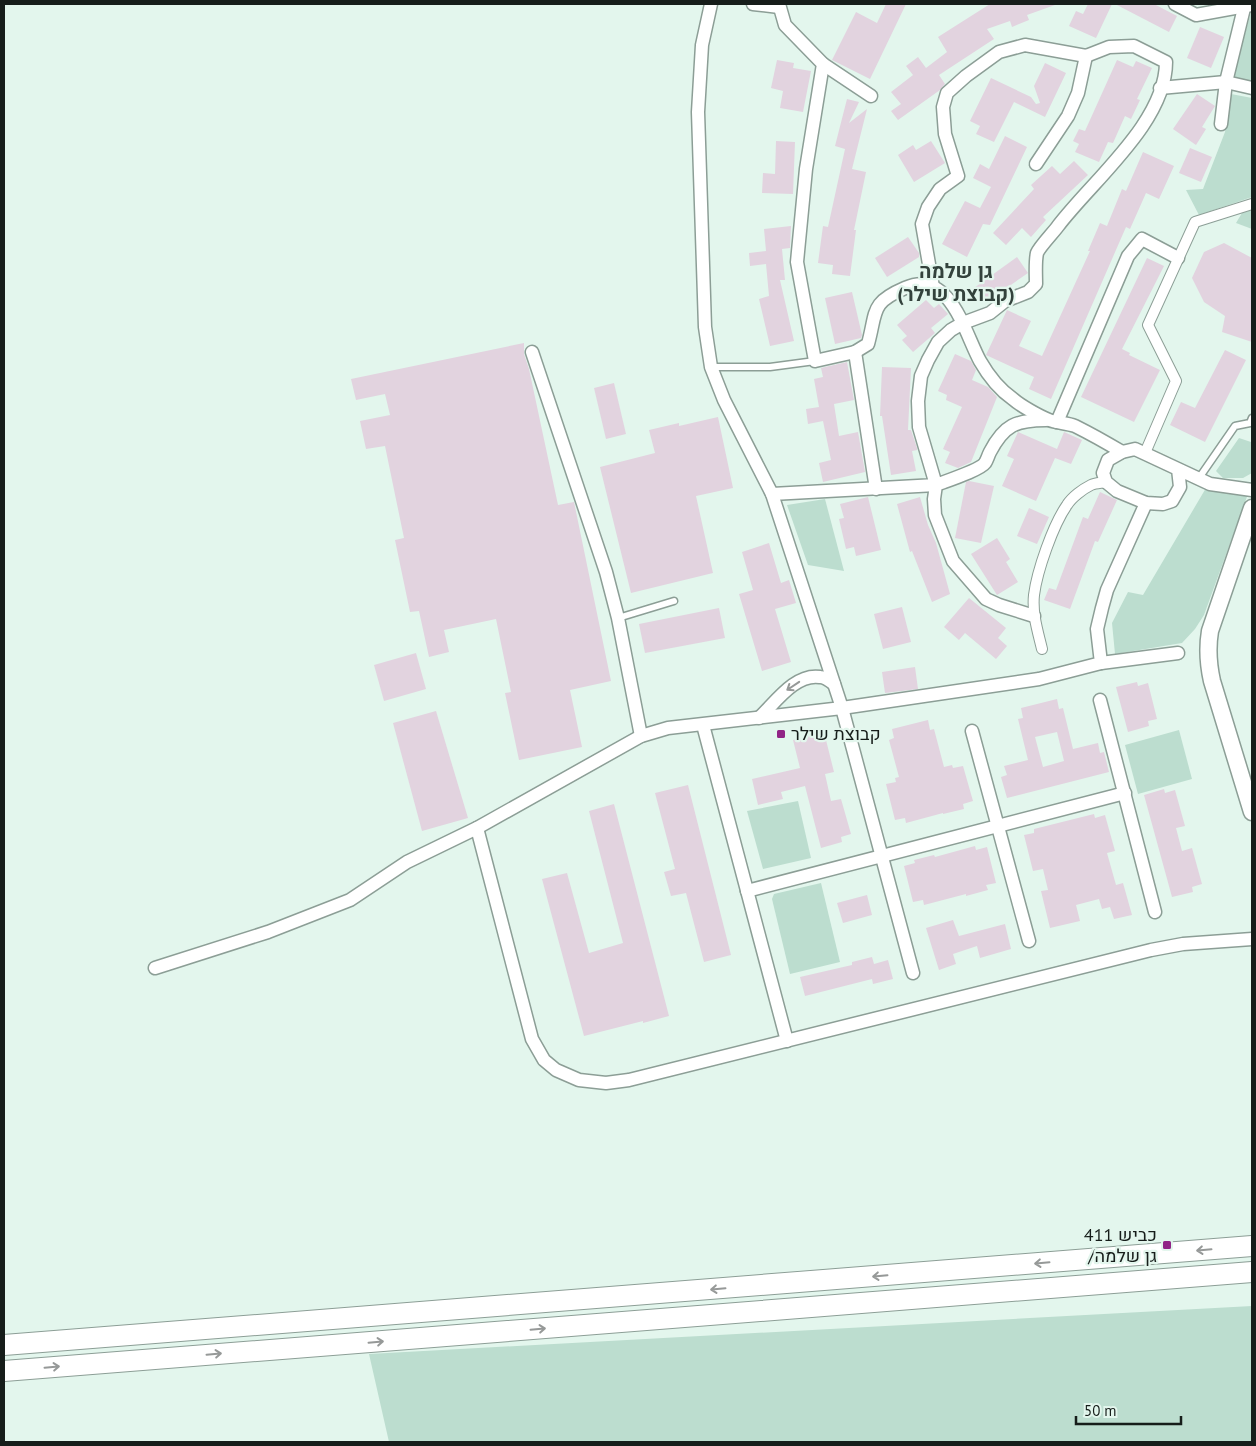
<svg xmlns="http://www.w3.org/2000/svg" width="1256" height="1446" font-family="'PT Sans',Heebo,sans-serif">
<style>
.green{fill:#bcddcf}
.building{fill:#e2d3df;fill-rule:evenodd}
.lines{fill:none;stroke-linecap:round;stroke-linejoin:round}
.service-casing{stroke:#8c9e96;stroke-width:9}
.pedestrian-casing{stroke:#8c9e96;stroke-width:12}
.minor-casing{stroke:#8c9e96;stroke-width:15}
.tertiary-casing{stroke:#8c9e96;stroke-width:19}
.primary-casing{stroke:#8c9e96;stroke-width:22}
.service{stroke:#fff;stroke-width:6}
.pedestrian{stroke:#fff;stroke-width:10}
.minor{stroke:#fff;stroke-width:12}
.tertiary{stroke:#fff;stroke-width:16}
.primary{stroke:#fff;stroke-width:20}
.oneway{stroke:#969998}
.poi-dot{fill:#912486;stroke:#e3f6ed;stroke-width:2}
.labels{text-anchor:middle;stroke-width:4.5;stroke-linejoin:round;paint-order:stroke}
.poi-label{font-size:18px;fill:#161d1a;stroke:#e3f6ed;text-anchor:start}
.quarter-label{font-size:20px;font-weight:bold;fill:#33423c;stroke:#e3f6ed}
</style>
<rect width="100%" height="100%" fill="#e3f6ed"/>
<g class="green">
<polygon points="1252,11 1252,82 1233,78 1251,12"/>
<polygon points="1231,94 1252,98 1252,197 1199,215 1186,190 1203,189 1225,132"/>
<polygon points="1252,210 1252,229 1236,223 1242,213"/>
<polygon points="1239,438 1251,442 1252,439 1252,473 1243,478 1223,478 1216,471"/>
<polygon points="1206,488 1248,494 1204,615 1195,629 1182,643 1115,654 1112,623 1128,592 1143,595"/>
<polygon points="825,499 844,571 808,565 787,505"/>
<polygon points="1179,730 1192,779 1138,794 1125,745"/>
<polygon points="798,801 811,858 763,869 747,811"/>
<polygon points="821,883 840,962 790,974 772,899 774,894"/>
<polygon points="1252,1306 1252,1442 389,1442 369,1354"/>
</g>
<g class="building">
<polygon points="886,4 906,4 870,79 832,60 856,12 877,23"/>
<polygon points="990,4 1055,5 1027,15 1029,20 1012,27 1010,21 987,29 994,39 939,75 945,84 940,90 898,120 891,111 901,104 891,92 913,75 906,66 918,57 926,68 947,52 938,37"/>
<polygon points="1088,4 1112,4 1096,38 1069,26 1076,11 1083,14"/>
<polygon points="1115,4 1154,4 1177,16 1169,32"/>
<polygon points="1200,27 1224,37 1211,68 1187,58"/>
<polygon points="777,60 794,63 793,68 811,71 803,112 780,108 783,91 771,88"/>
<polygon points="1117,60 1133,67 1136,61 1152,68 1137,99 1140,100 1131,119 1125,116 1113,143 1108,142 1099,162 1075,152 1079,144 1073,141 1079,129 1085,131"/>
<polygon points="1045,63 1066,73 1045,117 1014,102 994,142 976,134 980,126 970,121 991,78 1031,97 1036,104 1040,103 1034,86"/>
<polygon points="1197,94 1215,106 1202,127 1206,129 1196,145 1173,129"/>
<polygon points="847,99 859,102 849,123 867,109 852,169 866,172 854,230 856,230 850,276 832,274 833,265 818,263 823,226 828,227 845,149 835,146"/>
<polygon points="1005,136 1027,147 990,225 983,224 967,257 942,244 965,201 980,208 991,187 973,178 980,164 989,169"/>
<polygon points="776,141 795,142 793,194 762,193 763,173 775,174"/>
<polygon points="931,141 945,163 914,182 898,155 913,145 916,150"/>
<polygon points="1190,148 1212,157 1201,182 1179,173"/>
<polygon points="1143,152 1174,166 1159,199 1146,193 1130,229 1126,227 1051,399 1029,389 1034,377 986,355 1007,310 1031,321 1019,346 1042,356 1090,251 1088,251 1100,223 1107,226 1122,189 1126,191"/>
<polygon points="1074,161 1088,175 1043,217 1046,220 1031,237 1022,228 1006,245 993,233 1034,189 1031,185 1052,166 1060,174"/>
<polygon points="791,226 790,248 782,249 785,280 780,280 794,341 770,346 759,299 769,296 766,264 750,266 749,253 766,251 764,229"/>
<polygon points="908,237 919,253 919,257 887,277 875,258"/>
<polygon points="1224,243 1252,258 1252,342 1222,332 1225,316 1204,302 1192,278 1204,252"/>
<polygon points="1017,257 1028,273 985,303 974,288"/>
<polygon points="1147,258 1164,266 1122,349 1130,353 1129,355 1160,370 1134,422 1081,397"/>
<polygon points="852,292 862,335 861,338 835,344 825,298"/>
<polygon points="926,300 934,308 939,304 948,314 931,328 935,333 913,352 902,340 907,336 897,325"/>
<polygon points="524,343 524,354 529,369 558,505 574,502 611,681 570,690 582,747 519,760 505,693 511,692 496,619 444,630 449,652 429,657 419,611 410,612 395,540 404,538 385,446 366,449 360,421 390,415 385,394 356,400 351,379"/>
<polygon points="1225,350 1246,360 1205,442 1170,425 1181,402 1195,408"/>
<polygon points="955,354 971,361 976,370 972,380 988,387 997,397 971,462 958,468 945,463 950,452 943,449 962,407 946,400 947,395 938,391"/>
<polygon points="847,362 854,400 834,404 839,436 858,432 865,472 823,482 819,463 831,460 823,421 808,424 806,409 819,407 814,379 823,377 821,368"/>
<polygon points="882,367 911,368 908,430 911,430 917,448 917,450 912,451 916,471 891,475 882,416 880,416"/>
<polygon points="614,383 626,434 606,439 594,388"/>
<polygon points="718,417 733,488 696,496 713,573 631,593 600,467 655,453 649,430 679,423 679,426"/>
<polygon points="1018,432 1057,449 1064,432 1082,440 1071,464 1055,458 1036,501 1002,486 1014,459 1007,456"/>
<polygon points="969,481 994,486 981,543 955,538 966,482"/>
<polygon points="1100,492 1117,500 1098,542 1095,541 1070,609 1044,600 1049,588 1056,590 1083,517 1088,519"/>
<polygon points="868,497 881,550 856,556 854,547 846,549 839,519 844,518 840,504"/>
<polygon points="920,497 928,525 936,543 950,594 932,602 912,551 910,552 897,504"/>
<polygon points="1029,508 1049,517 1037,544 1017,536"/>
<polygon points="997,538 1010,559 1006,562 1018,582 997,595 971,554"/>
<polygon points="769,543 781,583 789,580 796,603 775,609 791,662 762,671 739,594 753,590 742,552"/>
<polygon points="969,598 1006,628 998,638 1007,646 996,659 965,633 959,640 944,627"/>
<polygon points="902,607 911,642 883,649 874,614"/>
<polygon points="719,608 725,638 645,653 639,624"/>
<polygon points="416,653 426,689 384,701 374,665"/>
<polygon points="915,667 918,689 885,693 882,672"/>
<polygon points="1137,682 1138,686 1148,683 1157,719 1148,721 1149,726 1128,732 1116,687"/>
<path d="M 1057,699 L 1059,709 L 1063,708 L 1073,749 L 1098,743 L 1100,753 L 1104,752 L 1109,772 L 1007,798 L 1001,777 L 1007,775 L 1004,766 L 1028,760 L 1018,719 L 1023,718 L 1021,708 ZM 1057,732 L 1064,761 L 1043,767 L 1035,737 Z"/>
<polygon points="436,711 468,818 422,831 393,723"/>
<polygon points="928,720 930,730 934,729 944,767 952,765 953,768 963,766 973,801 963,804 964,809 943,814 943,813 906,823 905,818 895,820 886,784 896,782 895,778 899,777 889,740 894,738 892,729"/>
<polygon points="814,735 815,739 825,736 834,772 825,774 831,801 841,799 851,834 841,837 842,842 821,848 805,786 781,792 783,799 758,805 752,779 800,768 793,740"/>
<polygon points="688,785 731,955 704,962 686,893 671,896 664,872 675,869 655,793"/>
<polygon points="1164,789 1165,793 1175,790 1185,826 1176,828 1182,851 1192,848 1202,884 1192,887 1193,892 1172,897 1144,795"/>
<polygon points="614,804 669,1016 643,1023 643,1021 584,1036 542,879 567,873 589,953 623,943 589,811"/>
<polygon points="1094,814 1095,818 1105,815 1115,851 1107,853 1116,885 1123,883 1132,915 1114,919 1110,907 1102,909 1099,899 1076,905 1080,921 1050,928 1041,891 1048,890 1043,869 1033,871 1024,835 1034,833 1034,829"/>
<polygon points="975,846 976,850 987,847 996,883 986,885 988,890 966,896 966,894 924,905 923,900 913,902 904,866 915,863 914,860 934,855 935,857"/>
<polygon points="867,895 872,915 843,923 837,903"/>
<polygon points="953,920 959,936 1005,924 1011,949 980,958 977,946 953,954 956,964 939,970 926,928"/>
<polygon points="872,957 874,964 888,960 893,979 873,984 872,979 805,996 800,977 852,965 852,962"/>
</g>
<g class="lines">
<g class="service-casing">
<g id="service">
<polyline points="711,367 770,367 815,361"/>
<polyline points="1199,478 1235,426 1250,423 1252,418"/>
<polyline points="618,618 674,601"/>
</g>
</g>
<g class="pedestrian-casing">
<g id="pedestrian">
<polyline points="1145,453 1176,381 1148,325 1195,222 1252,204"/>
<path d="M 1042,649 C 1038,632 1032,614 1034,595 C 1037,571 1053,525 1067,505 C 1072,497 1083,489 1091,485 C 1095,483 1101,483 1106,482"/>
</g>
</g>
<g class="minor-casing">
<g id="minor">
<polyline points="711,4 702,45 698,112 705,327 711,367 724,400 772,494 842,708 913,973"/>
<polyline points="753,4 779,7"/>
<path d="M 779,4 L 785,25 L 823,64 L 806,169 L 797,262 L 815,361 L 855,352 L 868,344 C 877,311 870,303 905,288 C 950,268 965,334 980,361 C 988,375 1000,390 1013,399 C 1021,406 1039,416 1049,420 C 1057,423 1067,423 1075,426 C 1091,434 1107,443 1122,452"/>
<polyline points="1175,4 1196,15 1251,5"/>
<polyline points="823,64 871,96"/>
<polyline points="1160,88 1226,82 1252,88"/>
<polyline points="1221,124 1226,82 1245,4"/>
<polyline points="1036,164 1068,116 1078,93 1086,56"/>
<polyline points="532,352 606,572 618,618 641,736"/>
<polyline points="855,352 876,489"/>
<polyline points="1057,422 1128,256 1142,239 1178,258"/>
<polyline points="1178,469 1180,487 1172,501 1163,504 1146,503 1117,491 1106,482 1103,473 1108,460 1122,452 1135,449 1210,484 1252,490"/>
<path d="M 772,494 L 936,485 L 919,427 L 918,401 L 921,376 L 928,360 L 938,342 L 951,330 L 963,323 L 990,313 L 1005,301 L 1028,292 L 1036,284 C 1036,275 1035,262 1037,253 C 1040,246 1053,233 1058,226 C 1093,180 1166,122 1166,62 L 1134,46 L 1109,47 L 1086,56 L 1025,45 L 999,52 L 966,76 L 947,93 L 943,107 L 945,134 L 958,176 L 940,189 L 928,207 L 922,224 L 933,287"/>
<path d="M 1034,616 L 999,605 L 986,599 L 953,561 L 935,515 L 934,499 L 936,485 C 946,481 980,470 985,463 C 987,460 988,456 990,452 C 1004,425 1016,420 1046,420"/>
<polyline points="1101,663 1178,653"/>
<polyline points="1100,700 1155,912"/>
<path d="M 759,718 C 775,703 795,673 820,677 C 825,677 830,681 834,684"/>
<polyline points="703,725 787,1041"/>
<polyline points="972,731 1029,941"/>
<polyline points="477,828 532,1039 544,1060 556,1070 579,1080 606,1083 629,1080 1151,950 1183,944 1252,939"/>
<polyline points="747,891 1125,793"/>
<polyline points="155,968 268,932 350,900 407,862 477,828 641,736 668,728 842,708 1039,679 1101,663 1097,629 1102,608 1107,590 1146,503"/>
</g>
</g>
<g class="tertiary-casing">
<path id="tertiary" d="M 1252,508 L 1210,631 C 1207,649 1208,663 1212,681 L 1252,812"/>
</g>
<g class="primary-casing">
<g id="primary">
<polyline points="4,1345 1252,1246"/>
<polyline points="4,1371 1252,1272"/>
</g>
</g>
<use href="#service" class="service"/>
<use href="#pedestrian" class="pedestrian"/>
<use href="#minor" class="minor"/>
<use href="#tertiary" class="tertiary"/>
<use href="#primary" class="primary"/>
</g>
<defs><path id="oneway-shaft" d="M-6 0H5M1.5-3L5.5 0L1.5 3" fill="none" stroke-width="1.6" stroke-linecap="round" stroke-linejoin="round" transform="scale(1.25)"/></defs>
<g class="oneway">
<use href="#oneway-shaft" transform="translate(793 686) rotate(146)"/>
<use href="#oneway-shaft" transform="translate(1204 1250) rotate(175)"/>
<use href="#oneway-shaft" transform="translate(1042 1263) rotate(175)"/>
<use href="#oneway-shaft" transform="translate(880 1276) rotate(175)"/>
<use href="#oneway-shaft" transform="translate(718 1289) rotate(175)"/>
<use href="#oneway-shaft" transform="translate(538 1329) rotate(-5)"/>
<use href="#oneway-shaft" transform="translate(376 1342) rotate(-5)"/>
<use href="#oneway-shaft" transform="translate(214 1354) rotate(-5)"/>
<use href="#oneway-shaft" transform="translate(52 1367) rotate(-5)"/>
</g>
<g class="poi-dot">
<rect x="776" y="729" width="10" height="10" rx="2.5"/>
<rect x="1162" y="1240" width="10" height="10" rx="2.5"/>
</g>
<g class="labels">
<g class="poi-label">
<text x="791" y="740">קבוצת שילר</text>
<text x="1157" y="1241" text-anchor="end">כביש 411<tspan x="1157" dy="21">/גן שלמה</tspan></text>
</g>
<g class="quarter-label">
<text x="956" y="278">גן שלמה<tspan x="956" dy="23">(קבוצת שילר)</tspan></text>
</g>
</g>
<rect width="1256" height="1446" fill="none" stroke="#161d1a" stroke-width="10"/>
<path d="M1076 1416v8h105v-8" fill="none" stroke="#161d1a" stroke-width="2.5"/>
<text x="1084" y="1416" font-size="15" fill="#161d1a" stroke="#e3f6ed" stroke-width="4" paint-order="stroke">50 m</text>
</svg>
